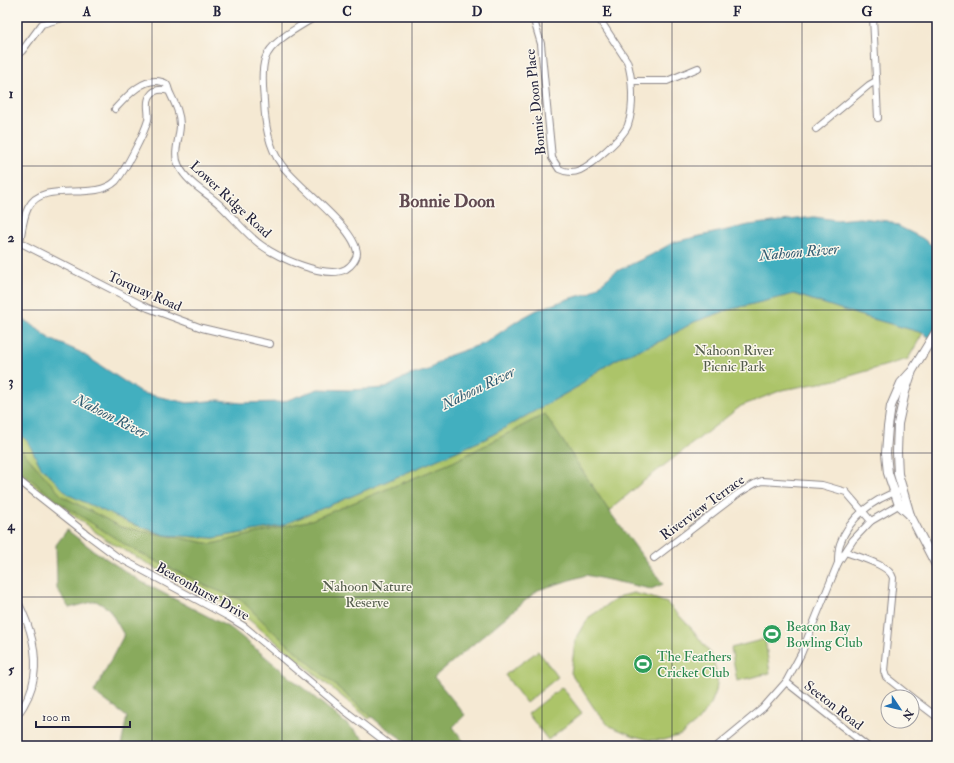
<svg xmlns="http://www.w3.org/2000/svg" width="954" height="763" font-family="'IM FELL Double Pica',serif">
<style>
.green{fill:#acc469;stroke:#677352}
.forest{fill:#89aa5d;stroke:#56664c}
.water{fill:#42afbf;stroke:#32687d}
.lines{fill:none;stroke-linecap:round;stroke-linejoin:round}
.minor-casing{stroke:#8c8687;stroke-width:8}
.major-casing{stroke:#8c8687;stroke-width:10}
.minor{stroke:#fff;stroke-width:6}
.major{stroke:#fff;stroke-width:8}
.grid{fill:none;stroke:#22223b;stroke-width:1;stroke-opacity:0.55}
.labels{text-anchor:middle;stroke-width:3;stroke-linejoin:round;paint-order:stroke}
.street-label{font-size:14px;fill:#22223b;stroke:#fbf7ec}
.park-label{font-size:14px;fill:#525b4b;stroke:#fbf7ec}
.leisure-label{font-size:14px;fill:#27864d;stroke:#fbf7ec;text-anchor:start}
.water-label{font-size:15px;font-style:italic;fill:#2f5a70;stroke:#fbf7ec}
.district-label{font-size:18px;font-weight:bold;fill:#614a51;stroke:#fbf7ec}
.neatline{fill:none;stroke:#22223b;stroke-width:1.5}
.grid-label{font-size:13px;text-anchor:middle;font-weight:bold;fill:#22223b}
</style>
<rect width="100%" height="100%" fill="#fbf7ec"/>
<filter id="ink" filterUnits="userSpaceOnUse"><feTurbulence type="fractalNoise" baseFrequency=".025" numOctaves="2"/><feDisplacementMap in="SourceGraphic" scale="8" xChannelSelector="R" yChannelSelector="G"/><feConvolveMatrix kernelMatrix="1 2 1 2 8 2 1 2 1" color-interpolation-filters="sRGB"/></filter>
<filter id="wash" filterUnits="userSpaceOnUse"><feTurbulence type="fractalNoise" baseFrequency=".012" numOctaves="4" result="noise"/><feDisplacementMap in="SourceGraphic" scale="16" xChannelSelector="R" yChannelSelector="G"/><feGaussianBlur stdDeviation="0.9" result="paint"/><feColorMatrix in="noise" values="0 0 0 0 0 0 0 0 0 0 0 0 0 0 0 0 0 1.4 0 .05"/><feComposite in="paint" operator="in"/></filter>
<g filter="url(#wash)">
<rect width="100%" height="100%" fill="#f5e9d3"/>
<g class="green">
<polygon points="794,294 859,315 923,333 908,359 836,380 782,390 741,406 640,484 369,719 236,609 157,569 105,539 17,473 17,431 28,442 41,467 70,495 130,523 165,535 214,538 280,526 352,496 485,439 579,386 591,375 617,359 663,340 694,322 728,310"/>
<polygon points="634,593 650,597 667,603 692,629 711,654 718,676 716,691 711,704 697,722 681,735 664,740 650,740 634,736 609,726 594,708 571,673 575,641 589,617 621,596"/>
<polygon points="765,639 770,673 737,681 731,648"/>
<polygon points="538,651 558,677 526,703 505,675"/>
<polygon points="562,687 582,713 548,740 528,714"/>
</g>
<g class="forest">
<polygon points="545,414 609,511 663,584 651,589 586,575 538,590 434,677 465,715 453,727 467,746 412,746 379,723 277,635 241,600 206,586 132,549 56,500 17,468 17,445 62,496 121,527 212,544 311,520 453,462"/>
<polygon points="67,530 93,550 140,581 232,629 373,746 121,746 127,717 94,692 124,635 109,609 96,601 69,608 57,589 56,545"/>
</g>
<polygon class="water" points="814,217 837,220 859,218 888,221 922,238 937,249 937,343 923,333 859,315 794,294 728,310 694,322 663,340 617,359 591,375 579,386 485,439 352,496 280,526 214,538 165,535 130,523 69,495 41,467 28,442 17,431 17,317 30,323 50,339 80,352 142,393 188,403 219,400 241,403 282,402 318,389 349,390 386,388 407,376 429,370 445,357 485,343 517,321 537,310 571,298 590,293 615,272 651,255 674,242 749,225"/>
</g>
<g filter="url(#ink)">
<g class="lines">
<g class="minor-casing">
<g id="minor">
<path d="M 533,17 L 541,44 L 552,158 L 559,169 C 565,172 573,173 580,170 C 591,165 624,137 628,125 C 634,108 633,78 627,61 L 598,17"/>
<polyline points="873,17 878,118"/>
<polyline points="17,56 22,51 42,24 66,17"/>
<polyline points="632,81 667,81 698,68"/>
<path d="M 115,109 C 126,97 144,76 162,82 C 167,83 168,86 169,91"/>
<polyline points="816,129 869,85 876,81"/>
<polyline points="17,241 148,308 202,328 270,344"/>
<path d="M 20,242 C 22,231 23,218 28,208 C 43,178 93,203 116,181 C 126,169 144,134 148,120 C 150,112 145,103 150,96 C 154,89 162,89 169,91 C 174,102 180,112 180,125 C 180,138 172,154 179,166 C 188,184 206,192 220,205 C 234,218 246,234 261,245 C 277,257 326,280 346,269 C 351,266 357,259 357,253 C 355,227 298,188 281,164 C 268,146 265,123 264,101 C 263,88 261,72 265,59 C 271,41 299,27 315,17"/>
<polyline points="17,479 88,535 116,556 229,617 245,627 344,710 391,746"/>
<path d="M 846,552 C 858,557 890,565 893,578 L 884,671 L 886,677 L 911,697"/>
<polyline points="654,558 739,493 756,483 762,481 822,485 846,492 871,521"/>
<path d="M 838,563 C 838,557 838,550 840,544 C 849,518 873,499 899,491"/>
<path d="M 17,600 C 29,623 38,651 34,677 C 32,691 25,705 17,716"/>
<polyline points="786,682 867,746"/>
<polyline points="912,698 937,717"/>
<polyline points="717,746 763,708 786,682 801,654 838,563 853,540 871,521 902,503"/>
</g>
</g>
<g class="major-casing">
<g id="major">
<polyline points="937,330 912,371 905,392 898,424 897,452 898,474 910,515 937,567"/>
<polyline points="910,515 899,505 888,473 886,453 888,427 891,406 901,383 910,373"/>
</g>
</g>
<use href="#minor" class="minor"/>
<use href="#major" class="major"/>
</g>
</g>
<path class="grid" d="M 152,17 L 152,746M 282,17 L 282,746M 412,17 L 412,746M 542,17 L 542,746M 672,17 L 672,746M 802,17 L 802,746M 17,166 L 937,166M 17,310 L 937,310M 17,453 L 937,453M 17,597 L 937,597"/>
<defs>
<g id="stadium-disc" transform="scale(1)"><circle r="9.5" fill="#2e9e5b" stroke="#fbf7ec"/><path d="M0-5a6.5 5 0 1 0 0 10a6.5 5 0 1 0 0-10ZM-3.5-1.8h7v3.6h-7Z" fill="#fff"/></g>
</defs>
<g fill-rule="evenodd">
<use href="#stadium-disc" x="772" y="634"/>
<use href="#stadium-disc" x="643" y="664"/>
</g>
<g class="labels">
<g class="street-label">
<text transform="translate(535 102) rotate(-96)" y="5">Bonnie Doon Place</text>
<text transform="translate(231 199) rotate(43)" y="5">Lower Ridge Road</text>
<text transform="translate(145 291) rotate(24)" y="5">Torquay Road</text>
<text transform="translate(702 507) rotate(-36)" y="5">Riverview Terrace</text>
<text transform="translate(203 591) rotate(29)" y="5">Beaconhurst Drive</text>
<text transform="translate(834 705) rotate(38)" y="5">Seeton Road</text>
</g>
<g class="park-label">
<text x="734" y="355">Nahoon River<tspan x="734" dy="16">Picnic Park</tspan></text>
<text x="367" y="591">Nahoon Nature<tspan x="367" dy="16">Reserve</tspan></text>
</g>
<g class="leisure-label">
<text x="786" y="631">Beacon Bay<tspan x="786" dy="16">Bowling Club</tspan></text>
<text x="657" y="661">The Feathers<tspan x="657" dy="16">Cricket Club</tspan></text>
</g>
<g class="water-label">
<text transform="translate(799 252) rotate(-5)" y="5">Nahoon River</text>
<text transform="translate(478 388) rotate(-26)" y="5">Nahoon River</text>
<text transform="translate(111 416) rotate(27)" y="5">Nahoon River</text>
</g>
<g class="district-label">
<text x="447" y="207">Bonnie Doon</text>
</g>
</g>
<rect width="954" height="763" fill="none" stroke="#fbf7ec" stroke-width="44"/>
<g transform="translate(900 709) rotate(125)"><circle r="19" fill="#fbf7ec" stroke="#a4a2a5"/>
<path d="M0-3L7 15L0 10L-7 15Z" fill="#1f6fb2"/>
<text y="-6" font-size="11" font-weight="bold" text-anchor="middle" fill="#22223b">N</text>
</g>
<path d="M36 721v6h94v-6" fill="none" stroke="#22223b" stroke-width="2"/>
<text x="42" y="721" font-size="12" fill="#22223b" stroke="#fbf7ec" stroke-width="3" paint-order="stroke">100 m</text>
<rect x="22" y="22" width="910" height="719" class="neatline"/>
<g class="grid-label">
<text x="87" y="16">A</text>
<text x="217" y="16">B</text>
<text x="347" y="16">C</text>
<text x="477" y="16">D</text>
<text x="607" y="16">E</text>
<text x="737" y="16">F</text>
<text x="867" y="16">G</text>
<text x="11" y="98">1</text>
<text x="11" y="242">2</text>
<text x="11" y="386">3</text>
<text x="11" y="530">4</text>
<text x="11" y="674">5</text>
</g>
</svg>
